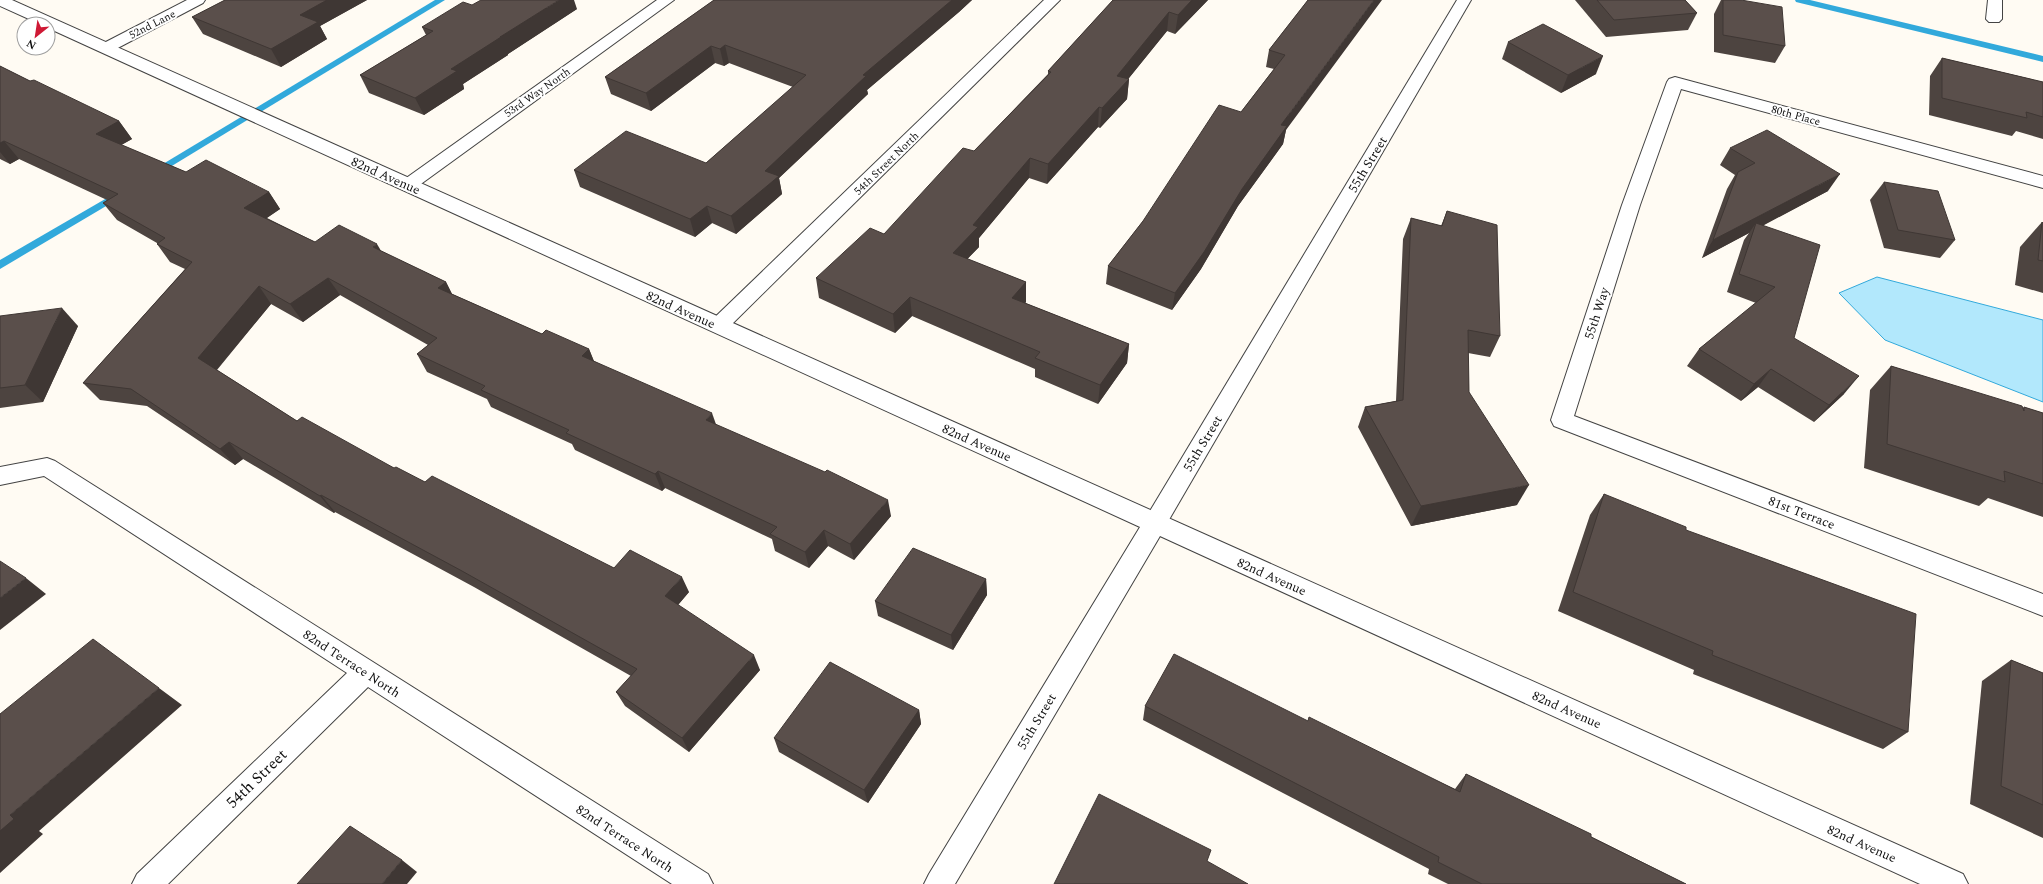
<svg xmlns="http://www.w3.org/2000/svg" width="2043" height="884" font-family="Spectral,serif">
<style>
.water{fill:#b2e8fc;stroke:#32a9db}
.lines{fill:none;stroke-linecap:round;stroke-linejoin:round}
.stream{fill:#32a9db;fill-rule:evenodd}
.minor-casing{stroke:#434343;stroke-width:2}
.tertiary-casing{stroke:#434343;stroke-width:2}
.minor{fill:#fff;fill-rule:evenodd}
.tertiary{fill:#fff;fill-rule:evenodd}
.wall{fill:#4d4440}
.shaded-wall{fill:#3f3734}
.building{fill:#5a4f4b;stroke:#3f3734}
.labels{text-anchor:middle;stroke-width:4;stroke-linejoin:round;paint-order:stroke}
.far-street-label{font-size:11px;fill:#101010;stroke:#fff}
.street-label{font-size:13px;fill:#101010;stroke:#fff}
.near-street-label{font-size:16px;fill:#101010;stroke:#fff}
</style>
<rect width="100%" height="100%" fill="#fffbf3"/>
<polygon class="water" points="1877,277 2043,320 2043,402 1885,340 1839,293"/>
<g class="lines">
<g class="stream">
<polygon points="435,0 445,0 157,175 153,176 148,173"/>
<polygon points="1795,0 1810,0 2043,56 2043,62 1796,2"/>
<polygon points="119,191 123,192 124,194 123,196 0,269 0,260"/>
</g>
<g class="minor-casing">
<g id="minor">
<polygon points="187,0 205,0 203,3 112,51 100,51 98,48 100,45"/>
<polygon points="657,0 674,0 414,189 408,191 402,189 399,185 402,181"/>
<polygon points="1044,0 1060,0 726,330 719,332 712,330 709,325 712,320"/>
<polygon points="1457,0 1471,0 1163,530 1155,533 1147,530 1143,523 1147,516"/>
<polygon points="1988,0 2002,0 2002,19 1999,22 1989,22 1986,19"/>
<polygon points="1675,77 2043,176 2043,188 1681,89 1640,205 1574,416 2043,594 2043,616 1554,426 1551,420 1622,205 1667,82 1669,79"/>
<polygon points="47,458 55,461 708,874 713,884 672,884 368,687 168,884 132,884 137,874 347,673 44,476 0,485 0,467"/>
</g>
</g>
<g class="tertiary-casing">
<polygon id="tertiary" points="0,0 12,0 1963,874 1968,884 1920,884 1160,536 955,884 924,884 929,874 1140,527 48,28 48,24 40,24 0,6"/>
</g>
<use href="#minor" class="minor"/>
<use href="#tertiary" class="tertiary"/>
</g>
<g class="wall">
<polygon points="225,0 367,0 320,26 327,39 281,67 203,34 192,17"/>
<polygon points="714,0 972,0 959,12 867,90 868,94 779,178 782,194 736,234 712,223 695,237 580,187 574,170 706,163 793,87 729,63 724,66 715,63 651,111 611,94 605,77"/>
<polygon points="1113,0 1208,0 1175,34 1167,31 1128,79 1129,79 1127,99 1100,128 1098,127 1047,184 1029,178 979,238 979,247 967,259 1026,282 1026,302 1025,303 1129,344 1127,363 1098,404 1035,377 1035,369 912,316 895,333 819,298 816,278 884,234 974,151 1048,74 1048,71"/>
<polygon points="1308,0 1286,130 1283,144 1238,206 1201,269 1172,310 1106,284 1108,266 1143,221 1241,112 1274,69 1266,67 1269,50"/>
<polygon points="1575,0 1685,0 1697,13 1688,30 1606,37"/>
<polygon points="1721,0 1741,0 1785,46 1775,63 1714,52 1714,14"/>
<polygon points="472,5 577,9 508,54 508,55 463,84 464,89 424,115 369,93 360,75 426,35 422,27"/>
<polygon points="1508,42 1596,74 1561,93 1502,59"/>
<polygon points="1942,58 2043,82 2043,139 2016,131 2012,136 1929,115 1930,76"/>
<polygon points="0,66 30,81 119,121 132,139 121,145 186,172 269,192 280,209 267,218 315,242 381,251 446,282 452,294 542,334 589,349 594,361 891,516 854,560 828,546 809,568 775,551 772,539 665,488 662,491 575,450 572,444 491,407 487,399 427,372 417,354 428,345 340,295 303,322 271,304 217,370 297,421 394,468 614,568 689,592 678,605 760,670 689,752 625,706 616,692 631,676 474,587 335,512 334,513 243,459 235,465 147,406 100,400 83,383 185,269 170,262 157,244 157,243 117,220 103,203 107,200 19,159 10,164 0,159"/>
<polygon points="1730,148 1828,191 1763,225 1794,338 1844,394 1814,422 1758,387 1741,401 1687,366 1699,349 1756,303 1727,292 1744,240 1749,233 1702,258 1727,189 1735,175 1720,165"/>
<polygon points="1884,182 1955,240 1940,258 1884,248 1870,200"/>
<polygon points="1447,211 1500,336 1490,357 1468,353 1469,392 1517,505 1411,526 1358,427 1365,407 1396,401 1403,239 1411,218 1441,226"/>
<polygon points="2042,222 2043,223 2043,293 2015,285 2020,247"/>
<polygon points="0,316 78,326 43,402 0,408"/>
<polygon points="1891,366 2023,408 2024,407 2043,413 2043,517 1988,498 1979,506 1864,468 1870,390"/>
<polygon points="1604,494 1908,732 1883,749 1693,674 1694,670 1558,611 1590,515"/>
<polygon points="986,579 987,595 953,650 878,616 875,601"/>
<polygon points="2011,660 2043,673 2043,838 1970,804 1982,681"/>
<polygon points="1145,706 1308,721 1455,789 1466,774 1686,884 1448,884 1428,874 1429,869 1143,720"/>
<polygon points="919,710 921,724 868,803 779,752 774,738"/>
</g>
<g class="shaded-wall">
<polygon points="327,0 367,0 320,26 327,39 281,67 271,49 300,15"/>
<polygon points="559,0 574,0 577,9 508,54 508,55 463,84 464,89 424,115 415,98 451,69 500,37"/>
<polygon points="952,0 972,0 959,12 867,90 868,94 779,178 782,194 736,234 731,216 765,171 863,75"/>
<polygon points="1192,0 1208,0 1175,34 1178,15"/>
<polygon points="1374,0 1382,0 1286,130 1283,144 1238,206 1201,269 1172,310 1175,293 1242,189 1281,125"/>
<polygon points="1169,12 1167,31 1121,88 1129,79 1127,99 1100,128 1102,108 1117,76"/>
<polygon points="725,45 729,63 724,66 720,49"/>
<polygon points="711,46 715,63 651,111 646,93"/>
<polygon points="1603,56 1596,74 1561,93 1568,75"/>
<polygon points="1099,107 1098,127 1047,184 1048,164"/>
<polygon points="119,121 132,139 109,152 96,134"/>
<polygon points="4,141 19,159 10,164 0,152 0,143"/>
<polygon points="1030,158 1029,178 979,238 979,247 954,273 953,253 973,225"/>
<polygon points="1840,174 1828,191 1753,231 1756,223 1749,233 1702,258 1713,240"/>
<polygon points="269,192 280,209 256,225 244,208"/>
<polygon points="707,206 712,223 695,237 690,219"/>
<polygon points="377,244 387,261 373,247"/>
<polygon points="328,278 340,295 303,322 290,304"/>
<polygon points="446,282 455,300 438,288"/>
<polygon points="1026,282 1026,302 1012,317 1012,298"/>
<polygon points="259,286 271,304 212,375 198,358"/>
<polygon points="910,297 912,316 895,333 893,314"/>
<polygon points="62,308 78,326 43,402 25,385"/>
<polygon points="1129,344 1127,363 1098,404 1100,385"/>
<polygon points="589,349 596,367 582,356"/>
<polygon points="1771,369 1758,387 1741,401 1754,384"/>
<polygon points="1859,376 1844,394 1814,422 1829,405"/>
<polygon points="712,413 718,430 706,420"/>
<polygon points="229,442 243,459 235,465 220,449"/>
<polygon points="658,471 665,488 662,491 655,474"/>
<polygon points="1529,485 1517,505 1411,526 1421,506"/>
<polygon points="321,495 335,512 334,513 320,496"/>
<polygon points="888,500 891,516 854,560 850,544"/>
<polygon points="824,530 828,546 809,568 805,552"/>
<polygon points="682,577 689,592 672,612 665,596"/>
<polygon points="26,578 46,594 0,630 0,598"/>
<polygon points="986,579 987,595 953,650 951,635"/>
<polygon points="754,655 760,670 689,752 682,738"/>
<polygon points="159,688 182,705 39,831 43,834 0,873 0,831 10,815"/>
<polygon points="919,710 921,724 868,803 864,790"/>
<polygon points="402,860 417,872 407,884 382,884"/>
</g>
<g class="building">
<polygon points="225,0 327,0 300,15 318,22 271,49 192,17"/>
<polygon points="481,0 559,0 500,37 501,37 451,69 457,71 415,98 360,75 433,31 422,27 463,2 472,5"/>
<polygon points="714,0 952,0 863,75 866,76 765,171 779,176 731,216 707,206 690,219 574,170 626,131 706,163 806,75 725,45 720,49 711,46 646,93 605,77"/>
<polygon points="1113,0 1192,0 1178,15 1169,12 1117,76 1129,79 1102,108 1099,107 1048,164 1030,158 973,225 978,227 953,253 1026,282 1012,298 1129,344 1100,385 1035,358 1040,352 910,297 893,314 816,278 870,228 884,234 963,148 974,151 1051,72 1048,71"/>
<polygon points="1308,0 1374,0 1281,125 1287,126 1242,189 1204,252 1175,293 1108,266 1143,221 1219,105 1241,112 1285,55 1269,50"/>
<polygon points="1597,0 1685,0 1697,13 1614,20"/>
<polygon points="1723,0 1741,0 1782,7 1785,46 1723,35"/>
<polygon points="1543,24 1603,56 1568,75 1508,42"/>
<polygon points="1942,58 2043,82 2043,117 2026,112 2027,118 1942,98"/>
<polygon points="0,66 30,81 34,80 119,121 96,134 186,172 206,160 269,192 244,208 315,242 339,225 377,244 373,247 446,282 438,288 542,334 546,330 589,349 582,356 712,413 706,420 825,472 827,470 888,500 850,544 824,530 805,552 770,534 777,527 658,471 655,474 566,433 569,430 481,390 485,386 417,354 437,338 328,278 290,304 259,286 198,358 297,421 302,417 394,468 396,467 425,482 432,476 614,568 630,550 682,577 665,596 754,655 682,738 616,692 637,669 462,571 321,495 320,496 229,442 220,449 131,389 83,383 192,262 157,244 165,238 103,203 118,194 4,141 0,143"/>
<polygon points="1767,130 1840,174 1713,240 1738,172 1755,163 1730,148"/>
<polygon points="1884,182 1938,191 1955,240 1898,230"/>
<polygon points="1447,211 1497,225 1500,336 1468,330 1469,392 1529,485 1421,506 1365,407 1403,400 1411,218 1442,226"/>
<polygon points="2042,222 2043,223 2043,261 2038,260"/>
<polygon points="1756,223 1820,245 1794,338 1859,376 1829,405 1771,369 1754,384 1699,349 1775,287 1739,274"/>
<polygon points="62,308 25,385 0,388 0,316"/>
<polygon points="1891,366 2022,406 2024,411 2024,407 2043,413 2043,484 2004,471 2005,482 1887,444"/>
<polygon points="1604,494 1686,527 1686,530 1916,614 1908,732 1712,655 1713,651 1573,592"/>
<polygon points="913,548 986,579 951,635 875,601"/>
<polygon points="0,561 26,578 0,598"/>
<polygon points="93,639 159,688 10,815 14,819 0,831 0,714"/>
<polygon points="1174,654 1308,721 1309,717 1460,792 1466,774 1591,834 1591,837 1686,884 1482,884 1438,862 1439,857 1145,706"/>
<polygon points="2011,660 2043,673 2043,805 2001,786"/>
<polygon points="830,662 919,710 864,790 774,738"/>
<polygon points="1099,794 1211,850 1207,861 1248,884 1054,884"/>
<polygon points="350,826 402,860 382,884 297,884"/>
</g>
<g class="labels">
<g class="far-street-label">
<text transform="translate(152 24) rotate(-27)" y="4">52nd Lane</text>
<text transform="translate(537 92) rotate(-35)" y="4">53rd Way North</text>
<text transform="translate(1796 115) rotate(15)" y="4">80th Place</text>
<text transform="translate(886 163) rotate(-44)" y="4">54th Street North</text>
</g>
<g class="street-label">
<text transform="translate(1367 164) rotate(-59)" y="5">55th Street</text>
<text transform="translate(386 175) rotate(24)" y="5">82nd Avenue</text>
<text transform="translate(681 309) rotate(24)" y="5">82nd Avenue</text>
<text transform="translate(1596 313) rotate(-72)" y="5">55th Way</text>
<text transform="translate(977 442) rotate(24)" y="5">82nd Avenue</text>
<text transform="translate(1202 443) rotate(-59)" y="5">55th Street</text>
<text transform="translate(1802 512) rotate(21)" y="5">81st Terrace</text>
<text transform="translate(1272 576) rotate(24)" y="5">82nd Avenue</text>
<text transform="translate(352 663) rotate(33)" y="5">82nd Terrace North</text>
<text transform="translate(1567 709) rotate(24)" y="5">82nd Avenue</text>
<text transform="translate(1036 721) rotate(-59)" y="5">55th Street</text>
<text transform="translate(625 838) rotate(33)" y="5">82nd Terrace North</text>
<text transform="translate(1862 843) rotate(24)" y="5">82nd Avenue</text>
</g>
<g class="near-street-label">
<text transform="translate(256 778) rotate(-44)" y="6">54th Street</text>
</g>
</g>
<g transform="translate(36 36) rotate(210)"><circle r="19" fill="#ffffff" stroke="#9f9f9f"/>
<path d="M0-3L7 15L0 10L-7 15Z" fill="#cf1935"/>
<text y="-6" font-size="11" font-weight="bold" text-anchor="middle" fill="#101010">N</text>
</g>
</svg>
